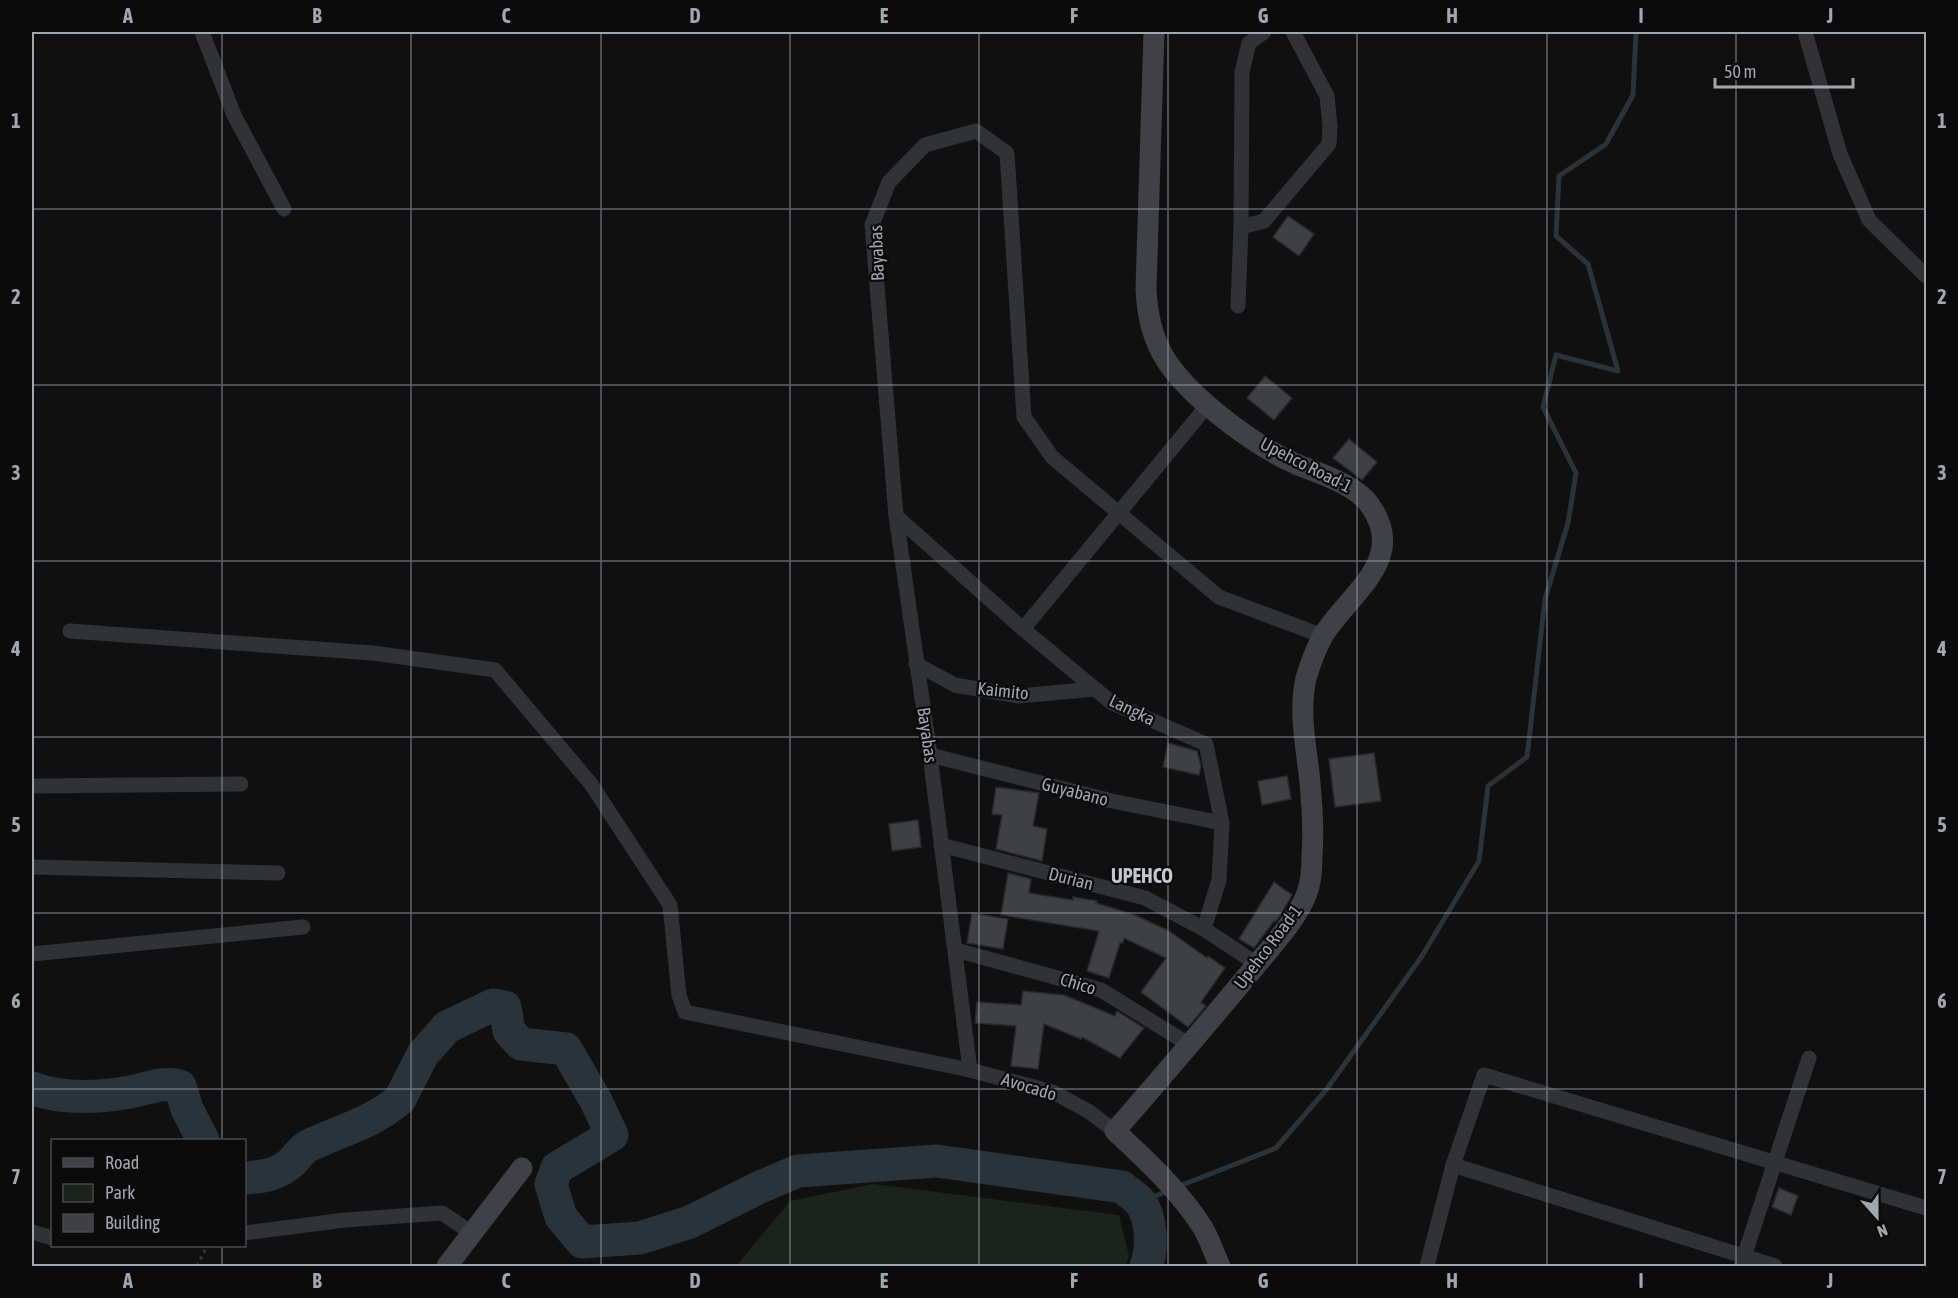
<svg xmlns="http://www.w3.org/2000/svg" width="1958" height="1298" font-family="'Asap Condensed',sans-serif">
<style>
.green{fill:#1c231d}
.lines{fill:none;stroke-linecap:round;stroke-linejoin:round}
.stream{stroke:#2a3339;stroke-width:5}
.river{stroke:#2a3339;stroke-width:33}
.building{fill:#3f4044;stroke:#2a2a2d;stroke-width:1.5}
.path{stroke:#37393d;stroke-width:3;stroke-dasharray:3 4.5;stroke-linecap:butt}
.street{stroke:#313236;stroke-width:15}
.secondary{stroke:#3f4146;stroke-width:21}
.grid{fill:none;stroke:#a1a7b1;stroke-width:1.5;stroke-opacity:0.55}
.labels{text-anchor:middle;stroke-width:4.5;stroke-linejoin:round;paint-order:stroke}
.street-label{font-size:18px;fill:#a1a7b1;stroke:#0b0b0c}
.neighbourhood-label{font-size:20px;font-weight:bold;fill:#c2c6cd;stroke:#0b0b0c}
.neatline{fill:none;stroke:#a1a7b1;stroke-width:2}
.grid-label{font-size:20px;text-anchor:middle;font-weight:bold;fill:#a1a7b1}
</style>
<rect width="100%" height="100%" fill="#101011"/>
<polygon class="green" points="873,1184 1119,1215 1129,1256 1126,1266 736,1266 790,1201"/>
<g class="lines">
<g class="stream">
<polyline points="1177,1187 1276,1148 1326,1090 1422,956 1479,861 1488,786 1527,757 1545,599 1568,523 1576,473 1543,407 1556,355 1618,371 1588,264 1556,236 1559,176 1606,144 1633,95 1636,32"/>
<polyline points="1140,1202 1168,1191"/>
</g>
<g class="river">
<path d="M 32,1088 C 63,1100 97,1098 130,1092 C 147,1089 163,1081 180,1086 L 187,1109 L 203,1140"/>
<path d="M 244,1178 C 262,1177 278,1175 292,1162 C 297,1157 302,1149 308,1146 C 339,1131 373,1123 400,1099 L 423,1054 L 447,1027 L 493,1005 L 505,1007 L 509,1031 L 521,1044 L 566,1049 L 596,1101 L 612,1135 L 557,1168 L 551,1184 L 561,1217 L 582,1242 L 640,1238 L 690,1222 L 760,1187 L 798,1171 L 937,1161 L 1122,1187 C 1127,1192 1135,1196 1140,1202 C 1152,1218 1153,1249 1146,1266"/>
</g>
</g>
<g class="building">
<polygon points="1288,216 1314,234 1299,256 1273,237"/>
<polygon points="1265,376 1292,398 1274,420 1247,398"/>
<polygon points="1349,439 1377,462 1362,480 1333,458"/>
<polygon points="1168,743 1197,751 1201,766 1199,775 1163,767"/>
<polygon points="1374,753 1381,801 1335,807 1329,759"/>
<polygon points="1287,776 1291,799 1262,805 1258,781"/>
<polygon points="996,787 1039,793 1033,826 1047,829 1042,861 996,849 1002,815 992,814"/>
<polygon points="918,820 921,847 892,851 889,824"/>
<polygon points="1008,873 1031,879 1029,893 1073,900 1073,897 1097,901 1096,903 1135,915 1169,931 1207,958 1208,956 1225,968 1201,1002 1206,1006 1188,1027 1141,992 1166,958 1124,938 1123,943 1120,943 1109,978 1087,971 1099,931 1001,915"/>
<polygon points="1274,882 1292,895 1280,916 1275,922 1274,921 1254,948 1239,939"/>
<polygon points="972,913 1008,919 1003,949 967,943"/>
<polygon points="1023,991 1064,995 1115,1016 1117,1011 1144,1028 1120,1058 1082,1037 1081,1039 1044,1024 1038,1069 1011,1066 1016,1026 975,1023 977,1002 1021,1005"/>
<polygon points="1779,1188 1798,1196 1791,1215 1772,1207"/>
</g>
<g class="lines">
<polyline class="path" points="197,1266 207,1246"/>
<g class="street">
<polyline points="202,32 234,115 284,209"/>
<polyline points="1805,32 1840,154 1869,220 1926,276"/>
<polyline points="1241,227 1264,221 1329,144 1330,126 1327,96 1293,32"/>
<polyline points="1238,306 1241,227 1242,72 1249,43 1264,32"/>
<polyline points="896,516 1023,629 1112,703 1206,744 1222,823 1219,880 1204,929"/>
<polyline points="1023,629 1207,406"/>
<polyline points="70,631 373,653 495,670 591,784 670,905 679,995 685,1012 970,1070 1053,1092 1088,1111 1115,1131"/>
<polyline points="916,664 955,685 1019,696 1095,689"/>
<polyline points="930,755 1112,801 1222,823"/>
<polyline points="32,786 241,784"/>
<polyline points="941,845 1145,898 1204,929 1257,964"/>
<polyline points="32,867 278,873"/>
<polyline points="956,950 1101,990 1190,1045"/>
<polyline points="32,954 303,927"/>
<polyline points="970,1070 930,755 896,516 872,225 889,182 925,145 976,131 1007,153 1024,417 1052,457 1219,597 1323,636"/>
<polyline points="1453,1165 1775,1266"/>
<polyline points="32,1232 52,1238"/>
<polyline points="244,1233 345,1220 442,1213 472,1233"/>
<polyline points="1427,1266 1453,1165 1484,1075 1926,1208"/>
<polyline points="1741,1266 1809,1058"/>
</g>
<g class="secondary">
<path d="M 1154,32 L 1146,289 C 1147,308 1150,328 1158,345 C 1176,389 1253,445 1296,464 C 1318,473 1355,484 1369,504 C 1409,558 1351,592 1324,634 C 1317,646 1310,665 1306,678 C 1299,710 1305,741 1309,773 C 1312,801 1314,829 1312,857 C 1312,869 1311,882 1307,893 C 1297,920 1270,948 1252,970 C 1207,1025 1161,1078 1115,1131 C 1147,1161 1179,1190 1203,1228 C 1210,1240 1214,1254 1220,1266"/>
<polyline points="447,1266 522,1168"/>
</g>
</g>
<path class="grid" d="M 222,32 L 222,1140M 411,32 L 411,1266M 601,32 L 601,1266M 790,32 L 790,1266M 979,32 L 979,1266M 1168,32 L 1168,1266M 1357,32 L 1357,1266M 1547,32 L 1547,1266M 1736,32 L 1736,1266M 32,209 L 1926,209M 32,385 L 1926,385M 32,561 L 1926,561M 32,737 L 1926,737M 32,913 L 1926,913M 32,1089 L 1926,1089M 222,1246 L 222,1266"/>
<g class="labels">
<g class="street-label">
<text transform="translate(877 253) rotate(-92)" y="6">Bayabas</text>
<text transform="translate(1306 465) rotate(27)" y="6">Upehco Road-1</text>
<text transform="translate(1003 691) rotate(6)" y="6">Kaimito</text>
<text transform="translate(1132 710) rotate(26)" y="6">Langka</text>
<text transform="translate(927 735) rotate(82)" y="6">Bayabas</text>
<text transform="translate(1075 792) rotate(14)" y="6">Guyabano</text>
<text transform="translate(1071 879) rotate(14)" y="6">Durian</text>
<text transform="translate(1268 947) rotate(-53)" y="6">Upehco Road-1</text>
<text transform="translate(1078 984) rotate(17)" y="6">Chico</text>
<text transform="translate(1029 1087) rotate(17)" y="6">Avocado</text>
</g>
<g class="neighbourhood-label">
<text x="1142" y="883">UPEHCO</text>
</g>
</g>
<rect width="1958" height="1298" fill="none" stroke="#0b0b0c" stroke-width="66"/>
<rect x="51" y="1139" width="195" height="108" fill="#0b0b0c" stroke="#47494e" stroke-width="1.5"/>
<rect x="63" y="1158" width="30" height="9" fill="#3f4146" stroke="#47494e" stroke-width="1.5"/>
<text x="105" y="1169" font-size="18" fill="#a1a7b1">Road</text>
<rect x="63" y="1184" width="30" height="18" fill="#1c231d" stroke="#47494e" stroke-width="1.5"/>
<text x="105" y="1199" font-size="18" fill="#a1a7b1">Park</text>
<rect x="63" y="1214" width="30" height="18" fill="#3f4044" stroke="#47494e" stroke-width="1.5"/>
<text x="105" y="1229" font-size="18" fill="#a1a7b1">Building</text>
<g transform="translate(1877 1217) rotate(159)" stroke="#0b0b0c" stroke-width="4.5" paint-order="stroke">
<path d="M0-4.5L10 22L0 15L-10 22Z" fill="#a1a7b1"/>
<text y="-9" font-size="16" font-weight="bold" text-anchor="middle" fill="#a1a7b1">N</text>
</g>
<path d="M1715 78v9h138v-9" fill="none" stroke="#a1a7b1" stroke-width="3"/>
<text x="1724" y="78" font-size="18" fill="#a1a7b1" stroke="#0b0b0c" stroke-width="4.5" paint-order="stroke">50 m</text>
<rect x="33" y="33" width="1892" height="1232" class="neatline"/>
<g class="grid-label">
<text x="128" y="23">A</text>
<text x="317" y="23">B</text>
<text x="506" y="23">C</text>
<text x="695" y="23">D</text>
<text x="884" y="23">E</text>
<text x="1074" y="23">F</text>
<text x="1263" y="23">G</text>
<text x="1452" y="23">H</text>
<text x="1641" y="23">I</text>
<text x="1830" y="23">J</text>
<text x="16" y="128">1</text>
<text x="1942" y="128">1</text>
<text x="16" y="304">2</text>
<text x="1942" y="304">2</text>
<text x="16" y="480">3</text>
<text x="1942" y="480">3</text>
<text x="16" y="656">4</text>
<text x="1942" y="656">4</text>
<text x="16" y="832">5</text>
<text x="1942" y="832">5</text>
<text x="16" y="1008">6</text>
<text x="1942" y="1008">6</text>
<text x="16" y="1184">7</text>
<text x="1942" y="1184">7</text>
<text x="128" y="1288">A</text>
<text x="317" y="1288">B</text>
<text x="506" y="1288">C</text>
<text x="695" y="1288">D</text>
<text x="884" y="1288">E</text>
<text x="1074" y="1288">F</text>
<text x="1263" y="1288">G</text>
<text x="1452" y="1288">H</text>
<text x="1641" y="1288">I</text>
<text x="1830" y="1288">J</text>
</g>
</svg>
